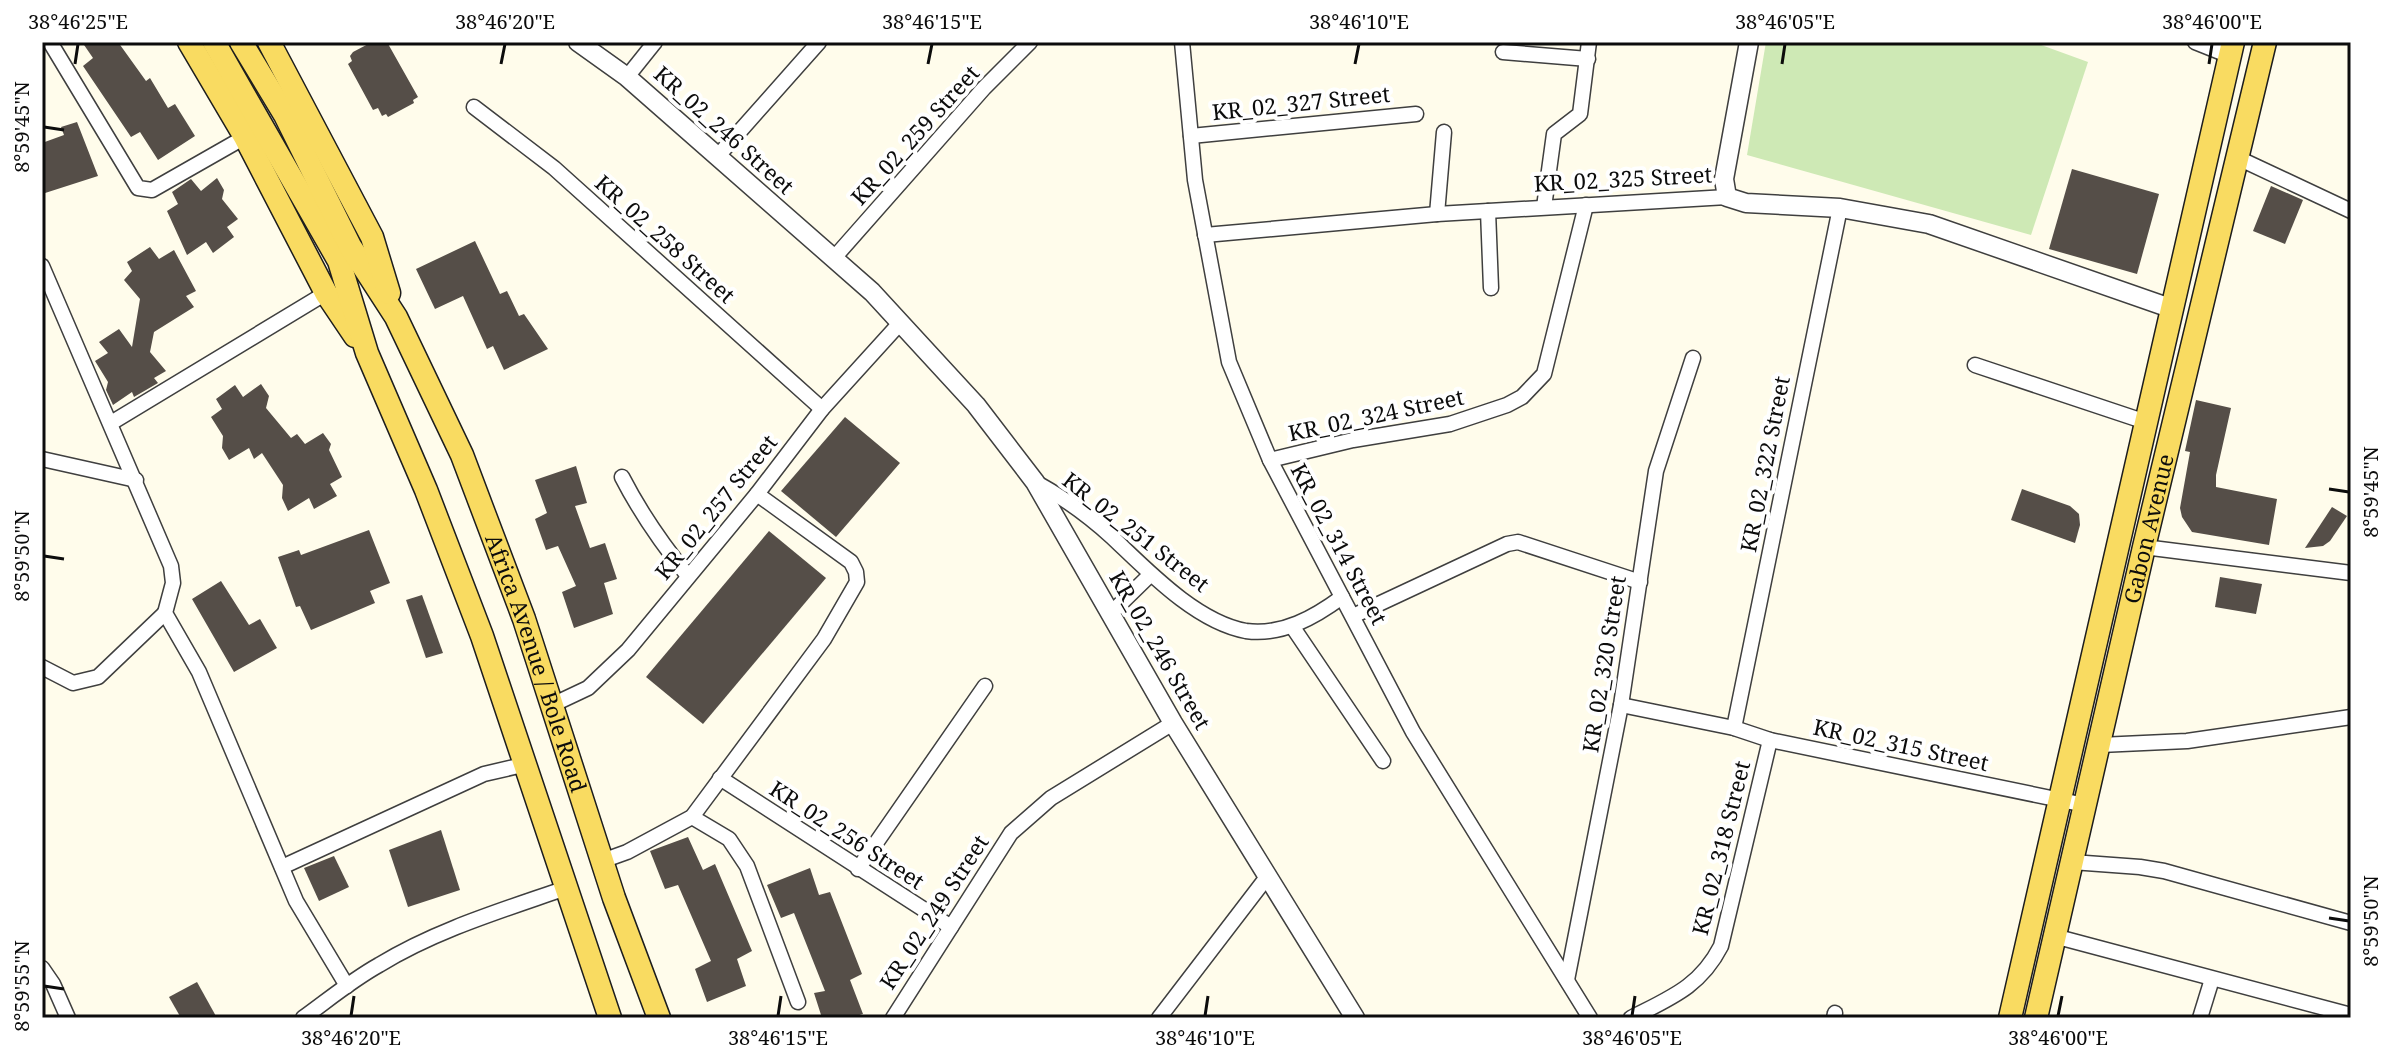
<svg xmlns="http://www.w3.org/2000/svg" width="2393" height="1060" font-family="'Noto Serif',serif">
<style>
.green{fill:#cee9b5}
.building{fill:#554e48}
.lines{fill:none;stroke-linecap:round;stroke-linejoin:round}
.minor-casing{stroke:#3f3f3f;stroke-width:17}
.tertiary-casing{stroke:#3f3f3f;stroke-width:21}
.primary-casing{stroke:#1d1d1d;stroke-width:25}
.minor{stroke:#fff;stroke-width:14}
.tertiary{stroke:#fff;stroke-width:18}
.primary{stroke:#f9db61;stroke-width:22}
.ticks{fill:none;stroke:#0c0c0c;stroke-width:3}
.labels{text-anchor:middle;stroke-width:8;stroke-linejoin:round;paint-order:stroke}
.street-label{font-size:22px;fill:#0c0c0c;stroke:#fff}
.neatline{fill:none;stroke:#0c0c0c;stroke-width:3}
.ticks-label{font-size:20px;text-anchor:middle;fill:#0c0c0c}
</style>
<rect width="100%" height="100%" fill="#fffceb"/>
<polygon class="green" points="1766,42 2033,42 2088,62 2031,235 1747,155"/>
<g class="building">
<polygon points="82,42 118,42 146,81 150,78 168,108 175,104 195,136 158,160 140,132 131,137 83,66 93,58"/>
<polygon points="372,42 387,42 418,97 413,100 414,103 388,117 386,114 382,116 378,108 373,110 348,64 352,61 350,56 353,52"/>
<polygon points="77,122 98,176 42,194 42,143 64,135 61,127"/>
<polygon points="2072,169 2159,194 2137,274 2049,249"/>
<polygon points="217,178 224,190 222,199 238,219 227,227 234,237 213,253 206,242 187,255 167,211 178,204 172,192 191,179 201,191"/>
<polygon points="2271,186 2303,200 2285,244 2253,231"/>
<polygon points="475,241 500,294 507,291 519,316 524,314 548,349 504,370 493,346 487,349 463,296 435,309 416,269"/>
<polygon points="150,247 159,259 174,250 196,291 186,296 194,307 154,332 150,352 166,371 154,378 158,383 134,397 132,392 113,405 106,390 108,382 95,361 108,353 99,342 119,329 132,347 140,299 124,280 132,271 127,262"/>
<polygon points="261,384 269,396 266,408 291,438 297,434 305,444 323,433 331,444 329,450 342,477 330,484 337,496 314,509 309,498 288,511 282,498 283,485 262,453 254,459 249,448 229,460 222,448 223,436 211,417 222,409 216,399 235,385 243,397"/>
<polygon points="2196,400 2231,408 2216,475 2216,487 2277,499 2269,545 2192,532 2182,517 2180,508 2190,452 2185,451"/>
<polygon points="845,417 900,463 836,537 781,491"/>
<polygon points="576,466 587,503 575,506 590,548 605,543 617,579 604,583 613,614 574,628 562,592 576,586 558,546 546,550 535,519 547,513 535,480"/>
<polygon points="2022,489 2070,506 2079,514 2080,525 2075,543 2011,520"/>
<polygon points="2332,507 2347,516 2330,541 2323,546 2305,548"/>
<polygon points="369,530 390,583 370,591 375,603 311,630 300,606 296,607 278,557 299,550 301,555"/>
<polygon points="769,531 826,578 703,724 646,677"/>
<polygon points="2220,577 2262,584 2256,614 2215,607"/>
<polygon points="221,581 249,625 260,619 277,648 234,672 192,599"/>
<polygon points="422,595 443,653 426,658 406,600"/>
<polygon points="441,830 460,890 408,907 389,850"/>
<polygon points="688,837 703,870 715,864 752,951 737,959 746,986 707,1002 695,969 711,961 678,885 665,889 650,851"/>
<polygon points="334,856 349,887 319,901 304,868"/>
<polygon points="810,868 819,895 830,892 862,974 850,980 863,1014 849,1018 822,1018 814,993 825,991 794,913 781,918 767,885"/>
<polygon points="197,982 217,1018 181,1018 169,997"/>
</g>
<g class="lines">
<g class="minor-casing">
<g id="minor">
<polyline points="50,42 138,188 152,190 245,137"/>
<polyline points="1182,42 1195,180 1229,362 1270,460 1413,732 1590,1018"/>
<polyline points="2195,42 2230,56"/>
<polyline points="1503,52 1588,59"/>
<polyline points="627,77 655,42"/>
<polyline points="474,107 554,168 822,409"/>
<polyline points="1191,136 1416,114"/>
<polyline points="717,157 819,42"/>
<polyline points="2238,158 2351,211"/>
<polyline points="1544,207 1554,134 1580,114 1589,42"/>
<polyline points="1488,211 1491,288"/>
<polyline points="1437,214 1444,132"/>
<polyline points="1205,235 1437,214 1727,197"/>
<polyline points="834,258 984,88 1030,42"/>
<polyline points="42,266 171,566 173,583 165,613 199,672 296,901 347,986"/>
<polyline points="1975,365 2146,422"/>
<polyline points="111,423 326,293"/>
<polyline points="42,459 136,480"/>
<polyline points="1270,460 1353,440 1450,424 1507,405 1522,397 1544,374 1586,205"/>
<path d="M 622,477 C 641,514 662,544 688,576"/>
<path d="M 1037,483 C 1064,498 1089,516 1112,537 C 1147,570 1196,622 1246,631 C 1282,636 1315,617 1342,597"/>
<polyline points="2144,547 2351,573"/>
<polyline points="1110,614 1150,575"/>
<polyline points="1353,616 1507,544 1518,542 1640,582"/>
<polyline points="1292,626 1383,761"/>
<polyline points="42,667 73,683 98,677 165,613"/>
<polyline points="552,705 588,688 628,650 757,494 822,409 901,322"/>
<polyline points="1621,705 1734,728 1770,740 2085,805"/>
<polyline points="1734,728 1840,208"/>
<polyline points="2100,745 2187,741 2351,717"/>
<polyline points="720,778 951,927"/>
<polyline points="692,817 729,839 747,866 798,1002"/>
<polyline points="602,861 627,852 692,817 824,639 857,582 856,572 851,562 757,494"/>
<polyline points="2072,862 2140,867 2164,871 2351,923"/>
<polyline points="282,867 484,774 527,764"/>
<polyline points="858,869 985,686"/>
<polyline points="2054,936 2351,1015"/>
<polyline points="42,968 53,984 68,1018"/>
<polyline points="1567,980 1621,705 1656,471 1693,358"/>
<path d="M 303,1018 C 328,1000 352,980 379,965 C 436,930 503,910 566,888"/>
<polyline points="893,1018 1011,833 1051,798 1173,723"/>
<polyline points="1159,1018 1267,877"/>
<path d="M 1631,1018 C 1670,998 1700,987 1721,946 L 1770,740"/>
<polyline points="1834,1018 1835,1013"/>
<polyline points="2200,1018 2212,979"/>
</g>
</g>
<g class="tertiary-casing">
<g id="tertiary">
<polyline points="578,42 627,77 872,292 976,405 1035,482 1173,723 1355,1018"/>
<polyline points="1749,42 1724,179 1727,197 1746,203 1840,208 1929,224 2173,309"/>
</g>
</g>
<g class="primary-casing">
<g id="primary">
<polyline points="189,42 245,137 326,293 355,336"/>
<polyline points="214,42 339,261 367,353 426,490 482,636 610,1018"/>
<path id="s1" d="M 241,42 L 285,115 L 350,246 L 396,317 L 462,455 L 524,619 L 614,898 L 659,1018"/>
<polyline points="269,42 372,237 389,293"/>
<polyline points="2010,1018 2233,42"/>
<path id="s2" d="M 2036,1018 L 2144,547 L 2265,42"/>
</g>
</g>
<use href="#minor" class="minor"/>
<use href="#tertiary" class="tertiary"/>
<use href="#primary" class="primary"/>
</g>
<path class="ticks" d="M 75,64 L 78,44M 501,64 L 505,44M 928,64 L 932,44M 1355,64 L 1359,44M 1782,64 L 1785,44M 2209,64 L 2212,44M 44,127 L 64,130M 2329,489 L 2349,492M 44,556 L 64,559M 2329,918 L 2349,921M 44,986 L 64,989M 351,1016 L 354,996M 778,1016 L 781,996M 1205,1016 L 1208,996M 1632,1016 L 1635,996M 2058,1016 L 2062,996"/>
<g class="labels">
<g class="street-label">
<text transform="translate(1301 103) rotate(-6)" y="8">KR_02_327 Street</text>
<text transform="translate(724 130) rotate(42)" y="8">KR_02_246 Street</text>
<text transform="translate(915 135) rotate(-48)" y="8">KR_02_259 Street</text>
<text transform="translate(1623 179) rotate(-3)" y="8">KR_02_325 Street</text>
<text transform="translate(665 239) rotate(42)" y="8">KR_02_258 Street</text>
<text transform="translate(1376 415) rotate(-12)" y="8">KR_02_324 Street</text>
<text transform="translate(1765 464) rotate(-79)" y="8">KR_02_322 Street</text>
<text transform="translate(716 507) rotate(-51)" y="8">KR_02_257 Street</text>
<text dy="8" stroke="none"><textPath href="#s2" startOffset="502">Gabon Avenue</textPath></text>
<text transform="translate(1136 532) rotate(38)" y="8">KR_02_251 Street</text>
<text transform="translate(1339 544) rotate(62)" y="8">KR_02_314 Street</text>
<text transform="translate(1160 650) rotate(60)" y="8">KR_02_246 Street</text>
<text dy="8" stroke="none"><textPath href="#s1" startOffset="690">Africa Avenue / Bole Road</textPath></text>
<text transform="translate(1604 664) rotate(-81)" y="8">KR_02_320 Street</text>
<text transform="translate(1901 745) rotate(12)" y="8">KR_02_315 Street</text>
<text transform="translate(847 835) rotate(33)" y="8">KR_02_256 Street</text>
<text transform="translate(1721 848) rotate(-76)" y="8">KR_02_318 Street</text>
<text transform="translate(934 912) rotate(-57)" y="8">KR_02_249 Street</text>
</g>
</g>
<rect width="2393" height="1060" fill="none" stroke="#ffffff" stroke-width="88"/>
<rect x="44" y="44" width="2305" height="972" class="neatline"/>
<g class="ticks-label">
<text x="78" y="29">38°46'25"E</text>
<text x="505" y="29">38°46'20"E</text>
<text x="932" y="29">38°46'15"E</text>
<text x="1359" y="29">38°46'10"E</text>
<text x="1785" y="29">38°46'05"E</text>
<text x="2212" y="29">38°46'00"E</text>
<text transform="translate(22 127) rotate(-90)" y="7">8°59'45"N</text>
<text transform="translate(2371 492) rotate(-90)" y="7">8°59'45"N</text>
<text transform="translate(22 556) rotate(-90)" y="7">8°59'50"N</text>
<text transform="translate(2371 921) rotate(-90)" y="7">8°59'50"N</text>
<text transform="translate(22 986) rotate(-90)" y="7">8°59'55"N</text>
<text x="351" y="1045">38°46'20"E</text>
<text x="778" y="1045">38°46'15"E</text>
<text x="1205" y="1045">38°46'10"E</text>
<text x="1632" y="1045">38°46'05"E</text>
<text x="2058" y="1045">38°46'00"E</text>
</g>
</svg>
